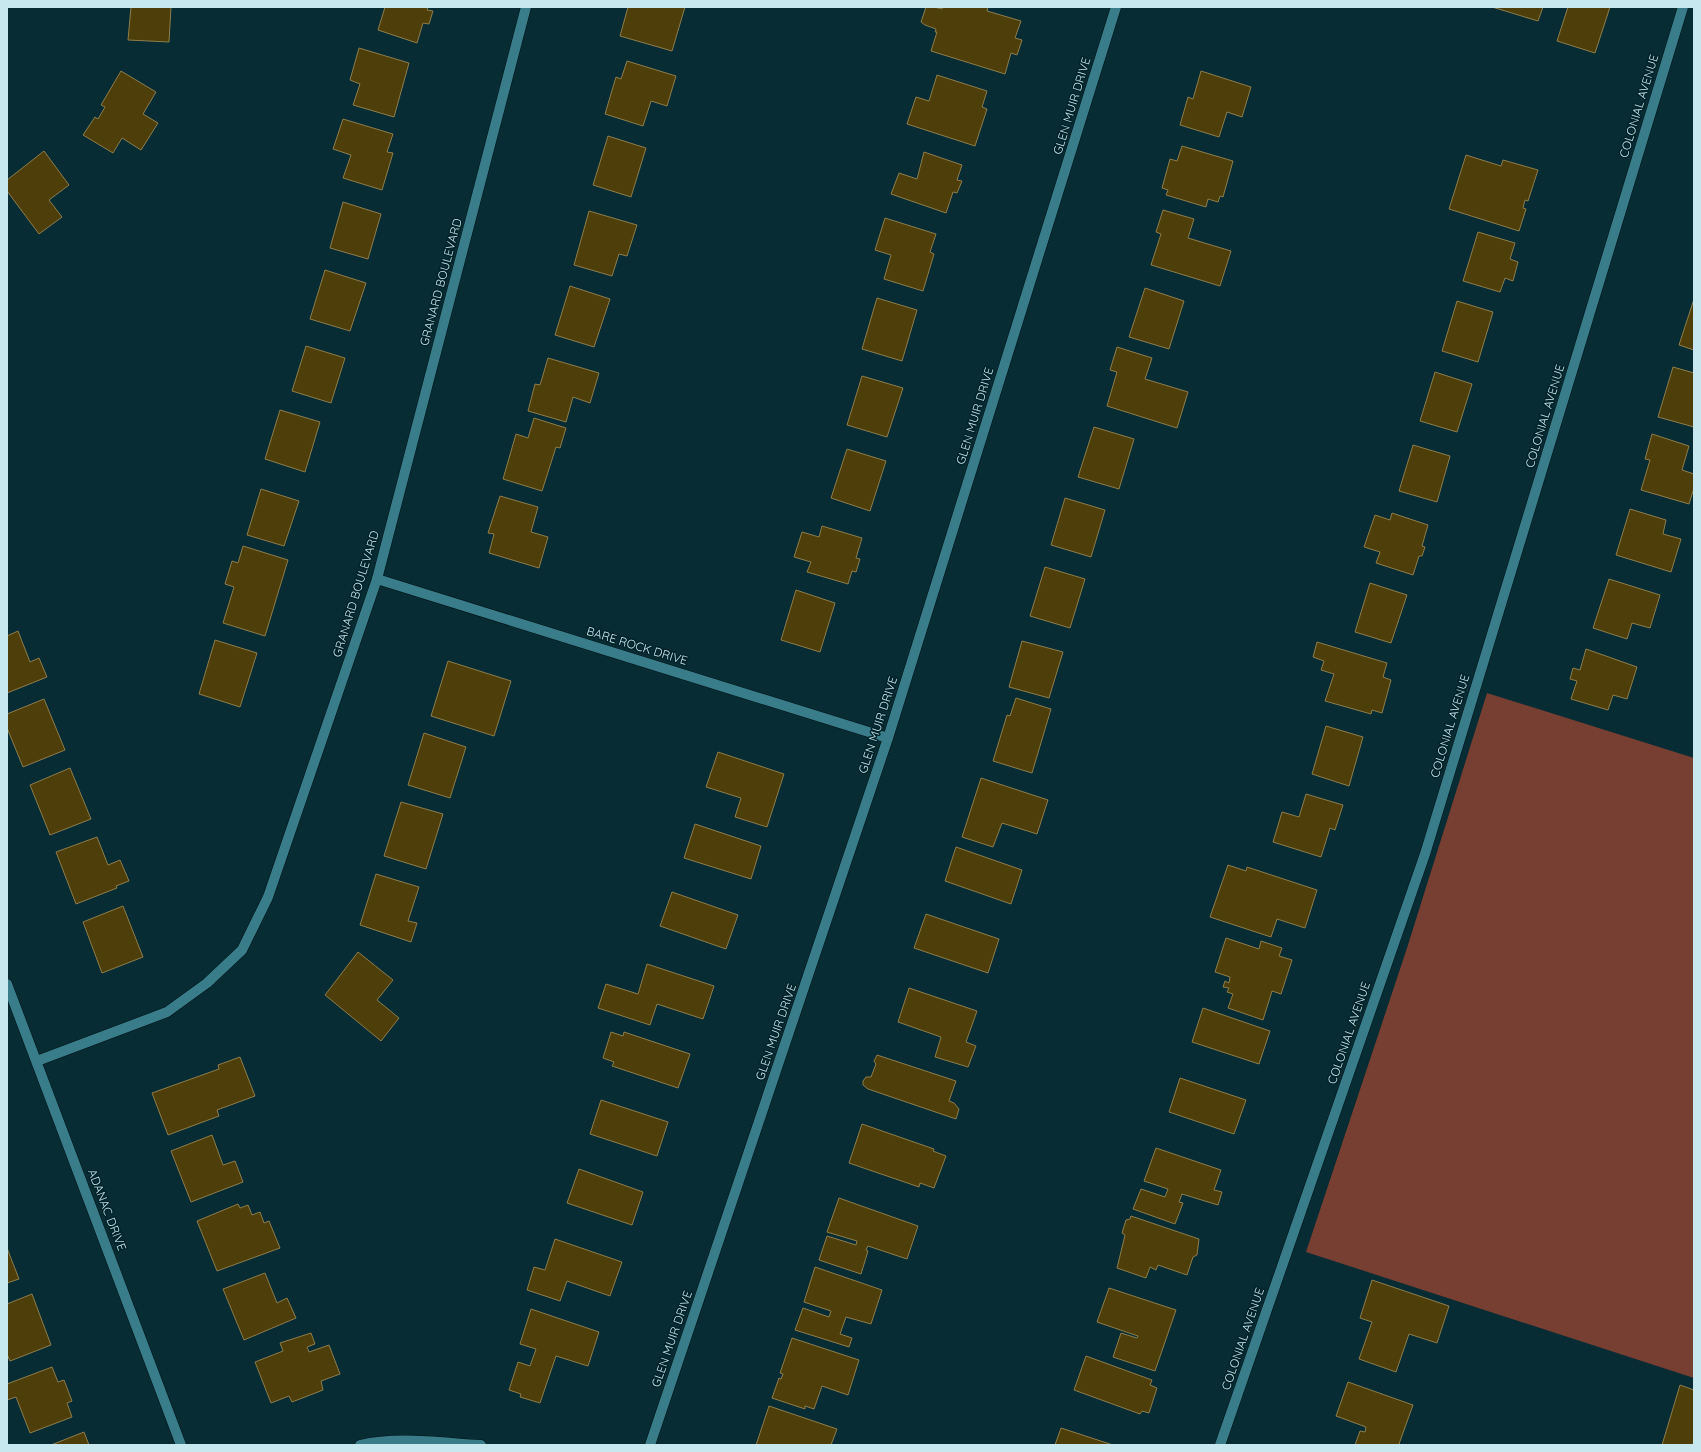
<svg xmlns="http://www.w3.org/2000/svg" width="1701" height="1452" font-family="Quicksand,sans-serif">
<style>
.green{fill:#773e32}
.building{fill:#4e3f0a;stroke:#8d7d4c}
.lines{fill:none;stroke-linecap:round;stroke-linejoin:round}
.street-casing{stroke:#011317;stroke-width:11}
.street{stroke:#397d8a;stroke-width:10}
.labels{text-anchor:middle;stroke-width:3;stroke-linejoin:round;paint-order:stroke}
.street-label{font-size:12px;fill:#c8e8ef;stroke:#002329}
</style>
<rect width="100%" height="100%" fill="#072c33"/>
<polygon class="green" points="1487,693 1694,758 1694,1378 1306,1252 1407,948"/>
<g class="building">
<polygon points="131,7 171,7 169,42 128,40"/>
<polygon points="385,7 428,7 427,10 433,11 429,24 423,23 417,43 378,30"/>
<polygon points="628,7 685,7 672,51 620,36"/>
<polygon points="926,7 934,7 942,9 943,7 988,7 987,11 1021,21 1015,38 1022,40 1017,55 1011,53 1005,74 931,51 937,32 935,32 936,29 925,25 921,22"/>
<polygon points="1492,7 1543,7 1538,21"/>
<polygon points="1568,7 1610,7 1595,53 1557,41"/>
<polygon points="359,48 409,63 394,117 353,105 360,84 350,80"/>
<polygon points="627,61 676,76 667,106 651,101 643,126 605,114 616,77 621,79"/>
<polygon points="121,71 156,92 143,114 158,123 141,150 122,138 113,153 83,135 95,117 98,119 105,107 101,105"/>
<polygon points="1201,71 1251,87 1242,117 1227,112 1219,137 1180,125 1188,97 1193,99"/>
<polygon points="937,75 987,91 982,107 987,109 975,146 907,124 916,97 929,101"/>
<polygon points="343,119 393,134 387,152 393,153 382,190 343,178 351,155 333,149"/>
<polygon points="608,136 646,148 631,197 593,185"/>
<polygon points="1182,146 1233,161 1223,197 1220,196 1218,202 1208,199 1206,207 1166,195 1168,190 1162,188 1170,159 1177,161"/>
<polygon points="44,151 69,185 49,200 62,217 39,234 7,191 7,180"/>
<polygon points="924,152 962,165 957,180 962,181 957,193 953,192 946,213 891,194 899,173 917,179"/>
<polygon points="1466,155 1501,166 1503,160 1538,170 1528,201 1525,200 1523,208 1526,209 1519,231 1449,209"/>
<polygon points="343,202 381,214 368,259 330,248"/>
<polygon points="1163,210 1194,219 1188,238 1231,251 1220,286 1151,265 1161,234 1156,232"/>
<polygon points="589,211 637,225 627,256 619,254 612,276 574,265"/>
<polygon points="885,218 936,234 930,252 934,254 923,291 884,279 891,255 875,250"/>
<polygon points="1478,232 1515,243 1510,259 1518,262 1513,281 1505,278 1500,292 1463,281"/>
<polygon points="325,270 366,283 350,331 310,319"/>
<polygon points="570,286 610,299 594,347 555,335"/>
<polygon points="1145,288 1184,301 1169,349 1129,337"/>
<polygon points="877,298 917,310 902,361 862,349"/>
<polygon points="1694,299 1694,350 1679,345"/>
<polygon points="1457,301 1493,312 1478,362 1442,351"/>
<polygon points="306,346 345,358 331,403 292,391"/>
<polygon points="1117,347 1152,358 1145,379 1188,392 1177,428 1107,406 1117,372 1110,370"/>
<polygon points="548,358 599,373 590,403 573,397 566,422 528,411 535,384 540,385"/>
<polygon points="1673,367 1694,373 1694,427 1658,417"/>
<polygon points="1435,372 1472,384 1457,432 1420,421"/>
<polygon points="862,376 903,388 887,437 847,425"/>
<polygon points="280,410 320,422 305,472 265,459"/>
<polygon points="534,418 566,428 560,448 556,447 542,491 503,479 516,434 528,438"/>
<polygon points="1094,427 1134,439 1119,489 1078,477"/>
<polygon points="1652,434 1689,446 1682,470 1694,474 1694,488 1689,504 1641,490 1650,460 1645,459"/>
<polygon points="1413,445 1450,456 1437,502 1399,491"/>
<polygon points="847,449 886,461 870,511 831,498"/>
<polygon points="261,489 299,501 284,546 247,535"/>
<polygon points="500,496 538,507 531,532 548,537 539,568 489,553 494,534 488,533"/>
<polygon points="1065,498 1105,510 1091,557 1051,545"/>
<polygon points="1630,509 1666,520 1663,534 1681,539 1671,572 1616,555"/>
<polygon points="1392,513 1428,525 1422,546 1425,547 1422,556 1419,556 1413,575 1376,563 1380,552 1364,547 1375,515 1390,520"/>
<polygon points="822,526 862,538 856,558 860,559 856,572 852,571 848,584 807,572 811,562 794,557 802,532 819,537"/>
<polygon points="243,546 288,560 265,636 223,623 234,587 225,584 232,561 238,563"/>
<polygon points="1045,567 1085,579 1070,628 1030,616"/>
<polygon points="1609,579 1660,595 1650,628 1632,623 1627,639 1593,628"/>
<polygon points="1370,583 1407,595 1391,643 1355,632"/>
<polygon points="796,590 835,603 820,652 781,640"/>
<polygon points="18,631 30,662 39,658 47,677 7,693 7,636"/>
<polygon points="215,640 257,653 240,707 199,694"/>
<polygon points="1022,641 1063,652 1049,698 1009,687"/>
<polygon points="1317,642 1387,663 1383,677 1391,680 1382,713 1372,710 1371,714 1325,701 1334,674 1321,670 1324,661 1313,657"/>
<polygon points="1586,649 1637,667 1627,699 1613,695 1608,710 1571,699 1577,681 1570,679 1573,668 1580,670"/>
<polygon points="448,661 511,681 494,736 431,716"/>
<polygon points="1016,698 1051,709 1032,773 993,761 1007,715 1010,716"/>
<polygon points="44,699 65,750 23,767 7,728 7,714"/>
<polygon points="1326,726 1363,737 1349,786 1312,774"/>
<polygon points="424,733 466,747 450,798 408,785"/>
<polygon points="718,752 784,774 767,827 735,817 741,798 706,787"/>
<polygon points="70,768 91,819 50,835 30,785"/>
<polygon points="981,778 1048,800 1037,834 1002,823 993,847 962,837"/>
<polygon points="1306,794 1343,805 1335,830 1330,828 1321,857 1273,842 1282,812 1299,817"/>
<polygon points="401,802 443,814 426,869 384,856"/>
<polygon points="695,824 761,846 751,879 684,858"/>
<polygon points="97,837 108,865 120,860 129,881 116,886 117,888 76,904 56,852"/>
<polygon points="956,847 1022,870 1011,904 945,881"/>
<polygon points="1228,865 1246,871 1247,867 1317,890 1305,928 1277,919 1271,937 1210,917"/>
<polygon points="376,874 419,887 408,921 417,923 411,942 360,925"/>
<polygon points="672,892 738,915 726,949 660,926"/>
<polygon points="123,906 143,957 102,973 83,922"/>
<polygon points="926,914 999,939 988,973 914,948"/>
<polygon points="1226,938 1259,949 1261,941 1282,948 1279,956 1292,960 1281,994 1272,991 1263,1020 1228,1008 1233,994 1227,992 1229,988 1223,987 1225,981 1229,983 1230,977 1215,972"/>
<polygon points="358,952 393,980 377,1000 399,1018 381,1041 325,995"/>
<polygon points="647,964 714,986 703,1019 657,1004 650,1025 598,1008 606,984 638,994"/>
<polygon points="909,988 977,1011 966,1042 976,1046 968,1067 935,1057 941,1037 898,1022"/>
<polygon points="1203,1008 1270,1031 1259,1064 1192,1042"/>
<polygon points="611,1032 623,1036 624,1032 690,1054 678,1088 612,1066 614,1062 603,1058"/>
<polygon points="877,1055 956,1081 949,1101 954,1103 959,1109 956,1119 868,1089 863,1085 863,1081 866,1077 871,1077 876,1064 874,1061"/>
<polygon points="240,1057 255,1096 217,1110 219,1116 168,1135 152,1093 219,1069 218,1065"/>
<polygon points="1180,1078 1246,1100 1234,1134 1169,1112"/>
<polygon points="601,1100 668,1122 657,1156 590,1134"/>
<polygon points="862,1124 934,1149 933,1151 946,1156 934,1188 920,1183 919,1187 849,1163"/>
<polygon points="212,1135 223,1165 235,1161 243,1182 191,1202 171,1151"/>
<polygon points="1156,1148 1221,1170 1214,1190 1222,1192 1218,1205 1182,1194 1179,1202 1183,1203 1175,1224 1133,1209 1141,1189 1165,1197 1168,1189 1144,1181"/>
<polygon points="579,1169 643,1192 632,1225 567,1203"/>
<polygon points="839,1198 918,1226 907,1259 868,1246 866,1250 868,1251 861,1274 819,1260 827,1236 856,1245 857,1241 827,1232"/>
<polygon points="238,1204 240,1208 248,1205 252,1215 260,1212 264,1223 269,1221 280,1248 217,1271 197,1221"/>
<polygon points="1131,1216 1199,1239 1197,1255 1193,1257 1187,1275 1158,1265 1156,1270 1150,1267 1146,1278 1117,1268 1125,1235 1122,1233 1126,1220 1130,1219"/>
<polygon points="555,1239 622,1262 610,1296 567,1281 560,1301 527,1290 534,1267 545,1270"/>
<polygon points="7,1248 19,1279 7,1283"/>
<polygon points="815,1267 882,1290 871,1324 846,1317 840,1334 852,1338 849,1347 795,1330 803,1308 829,1317 831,1311 804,1302"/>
<polygon points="265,1273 277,1303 287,1298 296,1318 244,1340 223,1289"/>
<polygon points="1372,1280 1449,1306 1437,1343 1409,1334 1396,1372 1359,1359 1372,1322 1360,1318"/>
<polygon points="1109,1288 1176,1310 1155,1371 1113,1357 1121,1333 1137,1338 1138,1336 1097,1322"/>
<polygon points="32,1294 51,1345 10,1361 7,1354 7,1304"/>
<polygon points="531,1309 599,1332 588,1366 556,1356 540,1403 520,1397 521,1394 509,1390 518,1362 530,1366 536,1349 520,1344"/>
<polygon points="311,1333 315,1344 307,1347 309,1352 329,1345 340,1374 321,1381 323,1390 292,1402 289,1396 271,1403 255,1362 283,1351 280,1343"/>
<polygon points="792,1338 859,1360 848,1395 822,1386 814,1409 805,1406 805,1409 772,1398 779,1378 781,1379 783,1374 780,1373"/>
<polygon points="1086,1356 1152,1380 1150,1385 1157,1388 1149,1413 1142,1411 1140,1414 1074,1390"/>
<polygon points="52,1367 58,1382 64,1380 72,1401 67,1403 72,1417 30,1433 16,1397 7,1400 7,1384"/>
<polygon points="1348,1382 1413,1405 1399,1444 1401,1445 1355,1445 1360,1431 1365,1432 1366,1427 1336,1416"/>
<polygon points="1680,1385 1694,1390 1694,1445 1662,1445"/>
<polygon points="769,1406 837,1429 831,1445 756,1445"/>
<polygon points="1061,1428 1113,1445 1055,1445"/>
<polygon points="84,1432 89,1445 51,1445"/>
</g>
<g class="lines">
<g class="street-casing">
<g id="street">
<polyline points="377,579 888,738"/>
<polyline points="7,984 181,1445"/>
<polyline points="37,1061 167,1012 207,983 242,950 268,897 377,579 526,7"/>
<path d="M 360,1445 C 397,1436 443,1443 481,1445"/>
<polyline points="650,1445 888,738 1116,7"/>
<polyline points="1220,1445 1425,854 1683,7"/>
</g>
</g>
<use href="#street" class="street"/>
</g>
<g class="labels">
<g class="street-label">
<text transform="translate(1072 106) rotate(-73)" y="4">GLEN MUIR DRIVE</text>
<text transform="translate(1639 106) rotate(-73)" y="4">COLONIAL AVENUE</text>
<text transform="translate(441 282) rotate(-75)" y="4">GRANARD BOULEVARD</text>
<text transform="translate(975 416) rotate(-73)" y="4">GLEN MUIR DRIVE</text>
<text transform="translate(1545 416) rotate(-73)" y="4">COLONIAL AVENUE</text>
<text transform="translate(356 594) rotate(-73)" y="4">GRANARD BOULEVARD</text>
<text transform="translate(637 646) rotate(17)" y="4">BARE ROCK DRIVE</text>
<text transform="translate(878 725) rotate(-72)" y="4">GLEN MUIR DRIVE</text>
<text transform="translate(1450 726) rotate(-73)" y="4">COLONIAL AVENUE</text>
<text transform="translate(776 1032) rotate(-71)" y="4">GLEN MUIR DRIVE</text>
<text transform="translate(1349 1033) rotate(-71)" y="4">COLONIAL AVENUE</text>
<text transform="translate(107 1210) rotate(69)" y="4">ADANAC DRIVE</text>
<text transform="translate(672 1339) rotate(-71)" y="4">GLEN MUIR DRIVE</text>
<text transform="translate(1243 1339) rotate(-71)" y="4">COLONIAL AVENUE</text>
</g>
</g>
<rect width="1701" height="1452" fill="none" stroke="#c8e8ef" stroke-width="16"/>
</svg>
